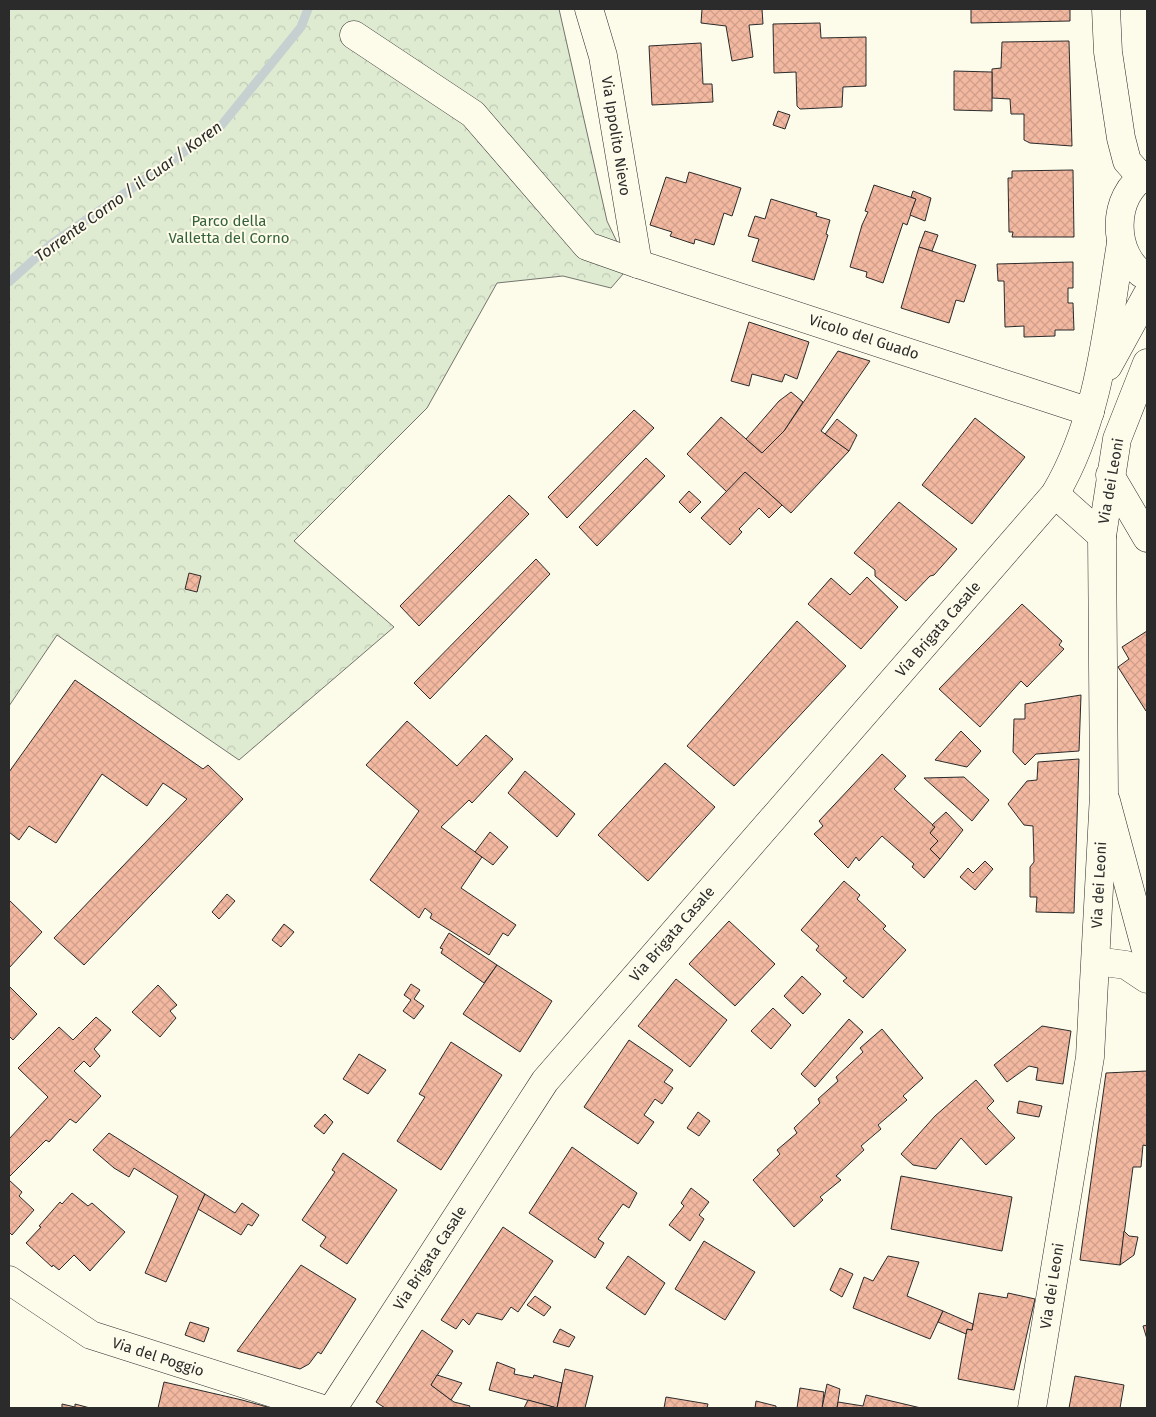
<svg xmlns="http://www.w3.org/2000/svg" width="1156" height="1417" font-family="'Fira Sans',sans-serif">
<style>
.forest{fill:url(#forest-crowns);stroke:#74746e}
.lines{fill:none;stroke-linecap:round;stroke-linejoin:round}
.stream{stroke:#c7d0d0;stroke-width:9}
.building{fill:url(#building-cross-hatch);stroke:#2b2b2b}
.minor-casing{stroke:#2b2b2b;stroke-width:29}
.major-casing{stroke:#2b2b2b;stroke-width:29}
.minor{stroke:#fdfbea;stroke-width:28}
.major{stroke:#fdfbea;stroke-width:28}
.labels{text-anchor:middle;stroke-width:4;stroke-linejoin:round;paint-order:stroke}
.street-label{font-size:15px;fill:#2b2b2b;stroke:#fdfbea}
.park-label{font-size:15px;fill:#34623c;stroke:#fdfbea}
.water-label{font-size:16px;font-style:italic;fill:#2b2b2b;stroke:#fdfbea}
</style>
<defs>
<pattern id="forest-crowns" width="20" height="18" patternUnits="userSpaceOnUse" patternTransform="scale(1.25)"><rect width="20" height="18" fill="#deebd1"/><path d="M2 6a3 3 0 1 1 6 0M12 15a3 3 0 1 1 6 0" fill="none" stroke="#bfcab4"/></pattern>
<pattern id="building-cross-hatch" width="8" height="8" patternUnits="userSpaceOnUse" patternTransform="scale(1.25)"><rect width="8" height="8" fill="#f2b8a0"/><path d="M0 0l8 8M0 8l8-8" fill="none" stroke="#d09e8a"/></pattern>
</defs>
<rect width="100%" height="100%" fill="#fdfbea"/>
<polygon class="forest" points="9,9 559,9 607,221 629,267 611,288 563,276 497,283 427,408 294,541 394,627 239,760 57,635 9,706"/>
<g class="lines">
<polyline class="stream" points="9,282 50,245 220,127 301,27 308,9"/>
</g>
<g class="building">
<polygon points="702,9 762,9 763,24 749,25 753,57 732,61 726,26 701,23"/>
<polygon points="971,9 1070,9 1070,21 971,23"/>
<polygon points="820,23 821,38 866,37 866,86 843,87 842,107 800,109 797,106 796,72 774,73 773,24"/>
<polygon points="1069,41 1072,146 1030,143 1024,140 1024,114 1011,114 1010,99 992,98 992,69 1001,68 1002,42"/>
<polygon points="701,43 703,84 712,84 713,102 652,105 649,46"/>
<polygon points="954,71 992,72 992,111 954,110"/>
<polygon points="778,111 790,115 785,129 773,125"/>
<polygon points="1073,170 1074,237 1012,237 1013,232 1009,232 1008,178 1012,178 1012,171"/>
<polygon points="689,172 741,188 732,216 724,213 714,245 695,239 694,244 670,236 672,232 650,225 666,177 686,183"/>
<polygon points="874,185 916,199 907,225 903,223 883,283 866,277 867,272 850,267 862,225 868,212 865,211"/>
<polygon points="913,191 931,198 925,221 910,215 916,199 911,197"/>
<polygon points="771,199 817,213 816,216 830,220 826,234 828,235 814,280 752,261 759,239 748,236 755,216 765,219"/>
<polygon points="925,231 938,235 932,251 919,247"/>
<polygon points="919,247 976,265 964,302 956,300 949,323 901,308"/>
<polygon points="1073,262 1073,288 1068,288 1068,303 1073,303 1074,330 1055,330 1055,336 1024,337 1024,326 1005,327 1004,281 998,281 997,264"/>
<polygon points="749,322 809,342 797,379 785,374 782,382 752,374 749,386 731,381"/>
<polygon points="838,351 870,361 821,431 849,451 791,513 745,472 727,492 687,454 721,417 762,453 784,431"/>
<polygon points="791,392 803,402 784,431 762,453 746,439 779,401"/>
<polygon points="634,410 654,428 567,518 548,497"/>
<polygon points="975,418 1025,457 972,524 922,485"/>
<polygon points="837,419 857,435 849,451 825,434"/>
<polygon points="646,458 665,476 597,546 579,527"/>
<polygon points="745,472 782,505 769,518 759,508 739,529 742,532 730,545 701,518"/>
<polygon points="689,491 701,502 690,513 679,502"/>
<polygon points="509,495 529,514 419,626 400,606"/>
<polygon points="899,502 957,549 934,575 930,576 906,601 875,576 875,570 854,553"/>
<polygon points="536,559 550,574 430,699 414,683"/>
<polygon points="189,573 201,576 197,592 185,589"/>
<polygon points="867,577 898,607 861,649 808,604 831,578 850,595"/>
<polygon points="1022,604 1062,641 1059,645 1064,649 1027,687 1021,681 980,727 939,689"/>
<polygon points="797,621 846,666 734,786 687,746"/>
<polygon points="1147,631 1147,710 1146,711 1118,667 1129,659 1122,647"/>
<polygon points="75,680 203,769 208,765 243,799 84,965 54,938 187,799 163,783 147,806 102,774 56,843 29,826 19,840 9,832 9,772"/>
<polygon points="1081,695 1079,751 1036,754 1025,765 1013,752 1014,719 1025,719 1025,704"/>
<polygon points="407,721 457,766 486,735 513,759 472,803 469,800 441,827 482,857 461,888 516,925 508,936 503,933 489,955 430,918 432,914 425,908 419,918 370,880 419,811 366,765"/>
<polygon points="961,731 981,751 967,767 935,760"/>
<polygon points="882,754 906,776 894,789 935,827 930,833 938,841 930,849 940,859 924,878 912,867 914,864 882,836 859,861 856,857 848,868 814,834 823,826 819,821"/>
<polygon points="1079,759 1074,913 1036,912 1037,897 1030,897 1030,867 1034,862 1033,826 1024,825 1008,804 1027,781 1037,780 1038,762"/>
<polygon points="665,763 715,807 648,881 598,835"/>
<polygon points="525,771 575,814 557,837 508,793"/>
<polygon points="964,777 989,800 972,821 924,778"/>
<polygon points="946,812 963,830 940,859 930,849 938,841 930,833 935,827 932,825"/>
<polygon points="490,832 508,847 493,865 475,852"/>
<polygon points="985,861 993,869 975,890 960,877 968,868 973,873"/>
<polygon points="844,881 860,895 857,899 886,926 883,929 906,950 863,998 843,981 847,978 816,950 819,946 801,930"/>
<polygon points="227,894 235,901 219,919 212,912"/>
<polygon points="9,900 42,932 9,968"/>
<polygon points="729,921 775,964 735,1006 689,964"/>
<polygon points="284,924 294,932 281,947 272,940"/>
<polygon points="449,933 497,965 484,983 441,953 443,949 440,948"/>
<polygon points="497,965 552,1001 520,1052 463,1014"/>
<polygon points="802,976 821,994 803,1014 784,996"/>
<polygon points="676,979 727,1020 690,1067 638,1026"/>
<polygon points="411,984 420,990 414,999 424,1006 414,1019 403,1011 411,1000 404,995"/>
<polygon points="158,985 177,1005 170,1011 176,1018 160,1037 132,1012"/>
<polygon points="9,986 37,1014 13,1040 9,1036"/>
<polygon points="773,1008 791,1025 771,1049 751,1031"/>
<polygon points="96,1017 111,1030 94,1049 100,1056 90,1067 84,1061 74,1071 101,1096 76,1123 70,1119 49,1142 46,1140 9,1177 9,1139 48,1097 18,1068 59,1027 73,1040"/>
<polygon points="849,1019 863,1032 815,1087 801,1074"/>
<polygon points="1042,1026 1071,1031 1063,1084 1036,1080 1038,1068 1029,1066 1007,1082 994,1065"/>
<polygon points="882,1029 923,1078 903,1096 907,1100 878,1125 881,1129 861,1146 864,1150 836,1176 841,1180 820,1197 823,1200 794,1227 753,1180 780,1154 777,1150 797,1133 794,1128 820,1103 818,1099 838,1081 836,1077 863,1052 860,1048"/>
<polygon points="629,1040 673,1070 664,1082 673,1088 662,1104 655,1099 644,1115 654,1122 638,1144 584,1107"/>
<polygon points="451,1042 502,1075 441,1170 397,1141 425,1097 419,1094"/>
<polygon points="359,1054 386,1070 368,1094 343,1079"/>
<polygon points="1147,1071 1147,1146 1143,1145 1141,1167 1133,1167 1120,1265 1080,1260 1106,1073"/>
<polygon points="976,1080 994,1101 987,1108 1015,1138 986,1165 961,1138 936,1169 913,1165 901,1154 935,1116"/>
<polygon points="1019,1101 1042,1106 1039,1117 1017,1113"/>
<polygon points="698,1112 710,1121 699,1136 687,1128"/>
<polygon points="325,1114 333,1122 324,1134 314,1126"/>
<polygon points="109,1133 205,1194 166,1282 145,1273 178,1196 134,1168 129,1177 114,1168 93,1150"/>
<polygon points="572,1147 637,1193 629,1208 623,1204 598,1239 604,1243 595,1258 529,1213"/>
<polygon points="343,1153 397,1190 347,1264 320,1246 326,1237 302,1220 335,1172 332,1170"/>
<polygon points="901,1176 1012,1197 1002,1251 891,1229"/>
<polygon points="9,1180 22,1192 19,1196 34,1210 12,1235 9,1232"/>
<polygon points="691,1188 709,1202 699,1215 704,1219 690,1241 669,1225 684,1206 681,1203"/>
<polygon points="72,1193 88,1206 92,1203 125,1232 90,1271 74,1255 59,1270 53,1265 52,1267 26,1243 41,1227 39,1226 60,1202 62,1204"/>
<polygon points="205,1194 235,1213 242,1203 259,1215 252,1226 248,1224 241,1235 198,1209"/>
<polygon points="503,1227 553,1261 518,1312 511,1307 502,1320 477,1313 469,1325 463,1319 456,1329 441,1320"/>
<polygon points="1124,1231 1129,1236 1138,1237 1134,1255 1120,1265"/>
<polygon points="704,1241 755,1272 725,1320 675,1289"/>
<polygon points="628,1256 665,1283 645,1315 606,1288"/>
<polygon points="888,1256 919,1262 907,1296 943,1311 930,1339 853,1308 864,1277 873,1281"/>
<polygon points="301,1265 356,1299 321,1354 318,1352 309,1364 300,1369 237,1351"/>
<polygon points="840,1268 853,1274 842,1297 830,1290"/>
<polygon points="979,1293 1007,1298 1008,1293 1035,1299 1014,1390 958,1379 966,1334 967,1329 972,1330"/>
<polygon points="535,1296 551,1307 544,1316 527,1305"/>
<polygon points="943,1311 973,1324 972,1330 967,1329 966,1334 938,1322"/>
<polygon points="190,1322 209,1328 204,1342 185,1335"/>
<polygon points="1147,1325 1147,1339 1143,1326"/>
<polygon points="560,1329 575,1337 569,1347 553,1342"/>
<polygon points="422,1330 453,1351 431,1385 454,1402 470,1406 469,1408 385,1408 376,1402"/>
<polygon points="497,1362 515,1369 514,1374 533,1378 534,1375 562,1383 557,1408 489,1390"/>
<polygon points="565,1369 593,1376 585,1408 524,1408 528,1400 557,1408"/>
<polygon points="437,1375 462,1383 451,1400 431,1385"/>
<polygon points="1075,1376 1124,1385 1120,1408 1069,1408"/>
<polygon points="164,1382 242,1400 271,1408 158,1408"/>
<polygon points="827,1384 840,1389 837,1408 822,1408"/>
<polygon points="800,1388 824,1392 822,1408 797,1408"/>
<polygon points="866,1395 921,1408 837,1408 838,1402 863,1406"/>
<polygon points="666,1397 708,1404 707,1408 664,1408"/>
<polygon points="756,1401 776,1406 776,1408 755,1408"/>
<polygon points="62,1404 75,1407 75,1404 90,1408 62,1408"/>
</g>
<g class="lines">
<g class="minor-casing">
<g id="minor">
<polyline points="589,9 603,56 638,264"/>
<polyline points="354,35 473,114 587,246 638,264 1090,412"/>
<polyline points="1108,366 1147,295"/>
<polyline points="1110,475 1147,538"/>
<polyline points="1055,494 1102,536"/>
<polyline points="1106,801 1147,954"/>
<polyline points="1096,961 1126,965 1147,979"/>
<polyline points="9,1280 91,1335 320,1408"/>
<path d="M 333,1408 L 545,1081 L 1055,494 C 1100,418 1107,328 1121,243"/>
</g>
</g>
<g class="major-casing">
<g id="major">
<polyline points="1106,9 1108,52 1121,138 1127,161 1142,178"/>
<path d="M 1147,175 C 1110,194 1111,258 1147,277"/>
<polyline points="1032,1408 1090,1057 1104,794 1102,536 1117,439 1147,363"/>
</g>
</g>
<use href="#minor" class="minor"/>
<use href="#major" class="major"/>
</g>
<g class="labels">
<g class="street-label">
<text transform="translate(616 136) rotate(81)" y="5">Via Ippolito Nievo</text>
<text transform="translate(864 337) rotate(18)" y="5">Vicolo del Guado</text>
<text transform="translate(1111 481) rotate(-80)" y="5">Via dei Leoni</text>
<text transform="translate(938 629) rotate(-49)" y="5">Via Brigata Casale</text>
<text transform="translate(1099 885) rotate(-87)" y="5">Via dei Leoni</text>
<text transform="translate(672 934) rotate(-49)" y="5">Via Brigata Casale</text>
<text transform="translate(430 1258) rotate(-57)" y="5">Via Brigata Casale</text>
<text transform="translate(1052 1286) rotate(-81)" y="5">Via dei Leoni</text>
<text transform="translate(158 1357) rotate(18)" y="5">Via del Poggio</text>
</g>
<g class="park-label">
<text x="229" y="226">Parco della<tspan x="229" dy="17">Valletta del Corno</tspan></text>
</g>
<g class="water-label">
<text transform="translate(128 191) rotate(-36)" y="6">Torrente Corno / il Cuar / Koren</text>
</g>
</g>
<rect width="1156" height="1417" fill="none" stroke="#2b2b2b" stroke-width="20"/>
</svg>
